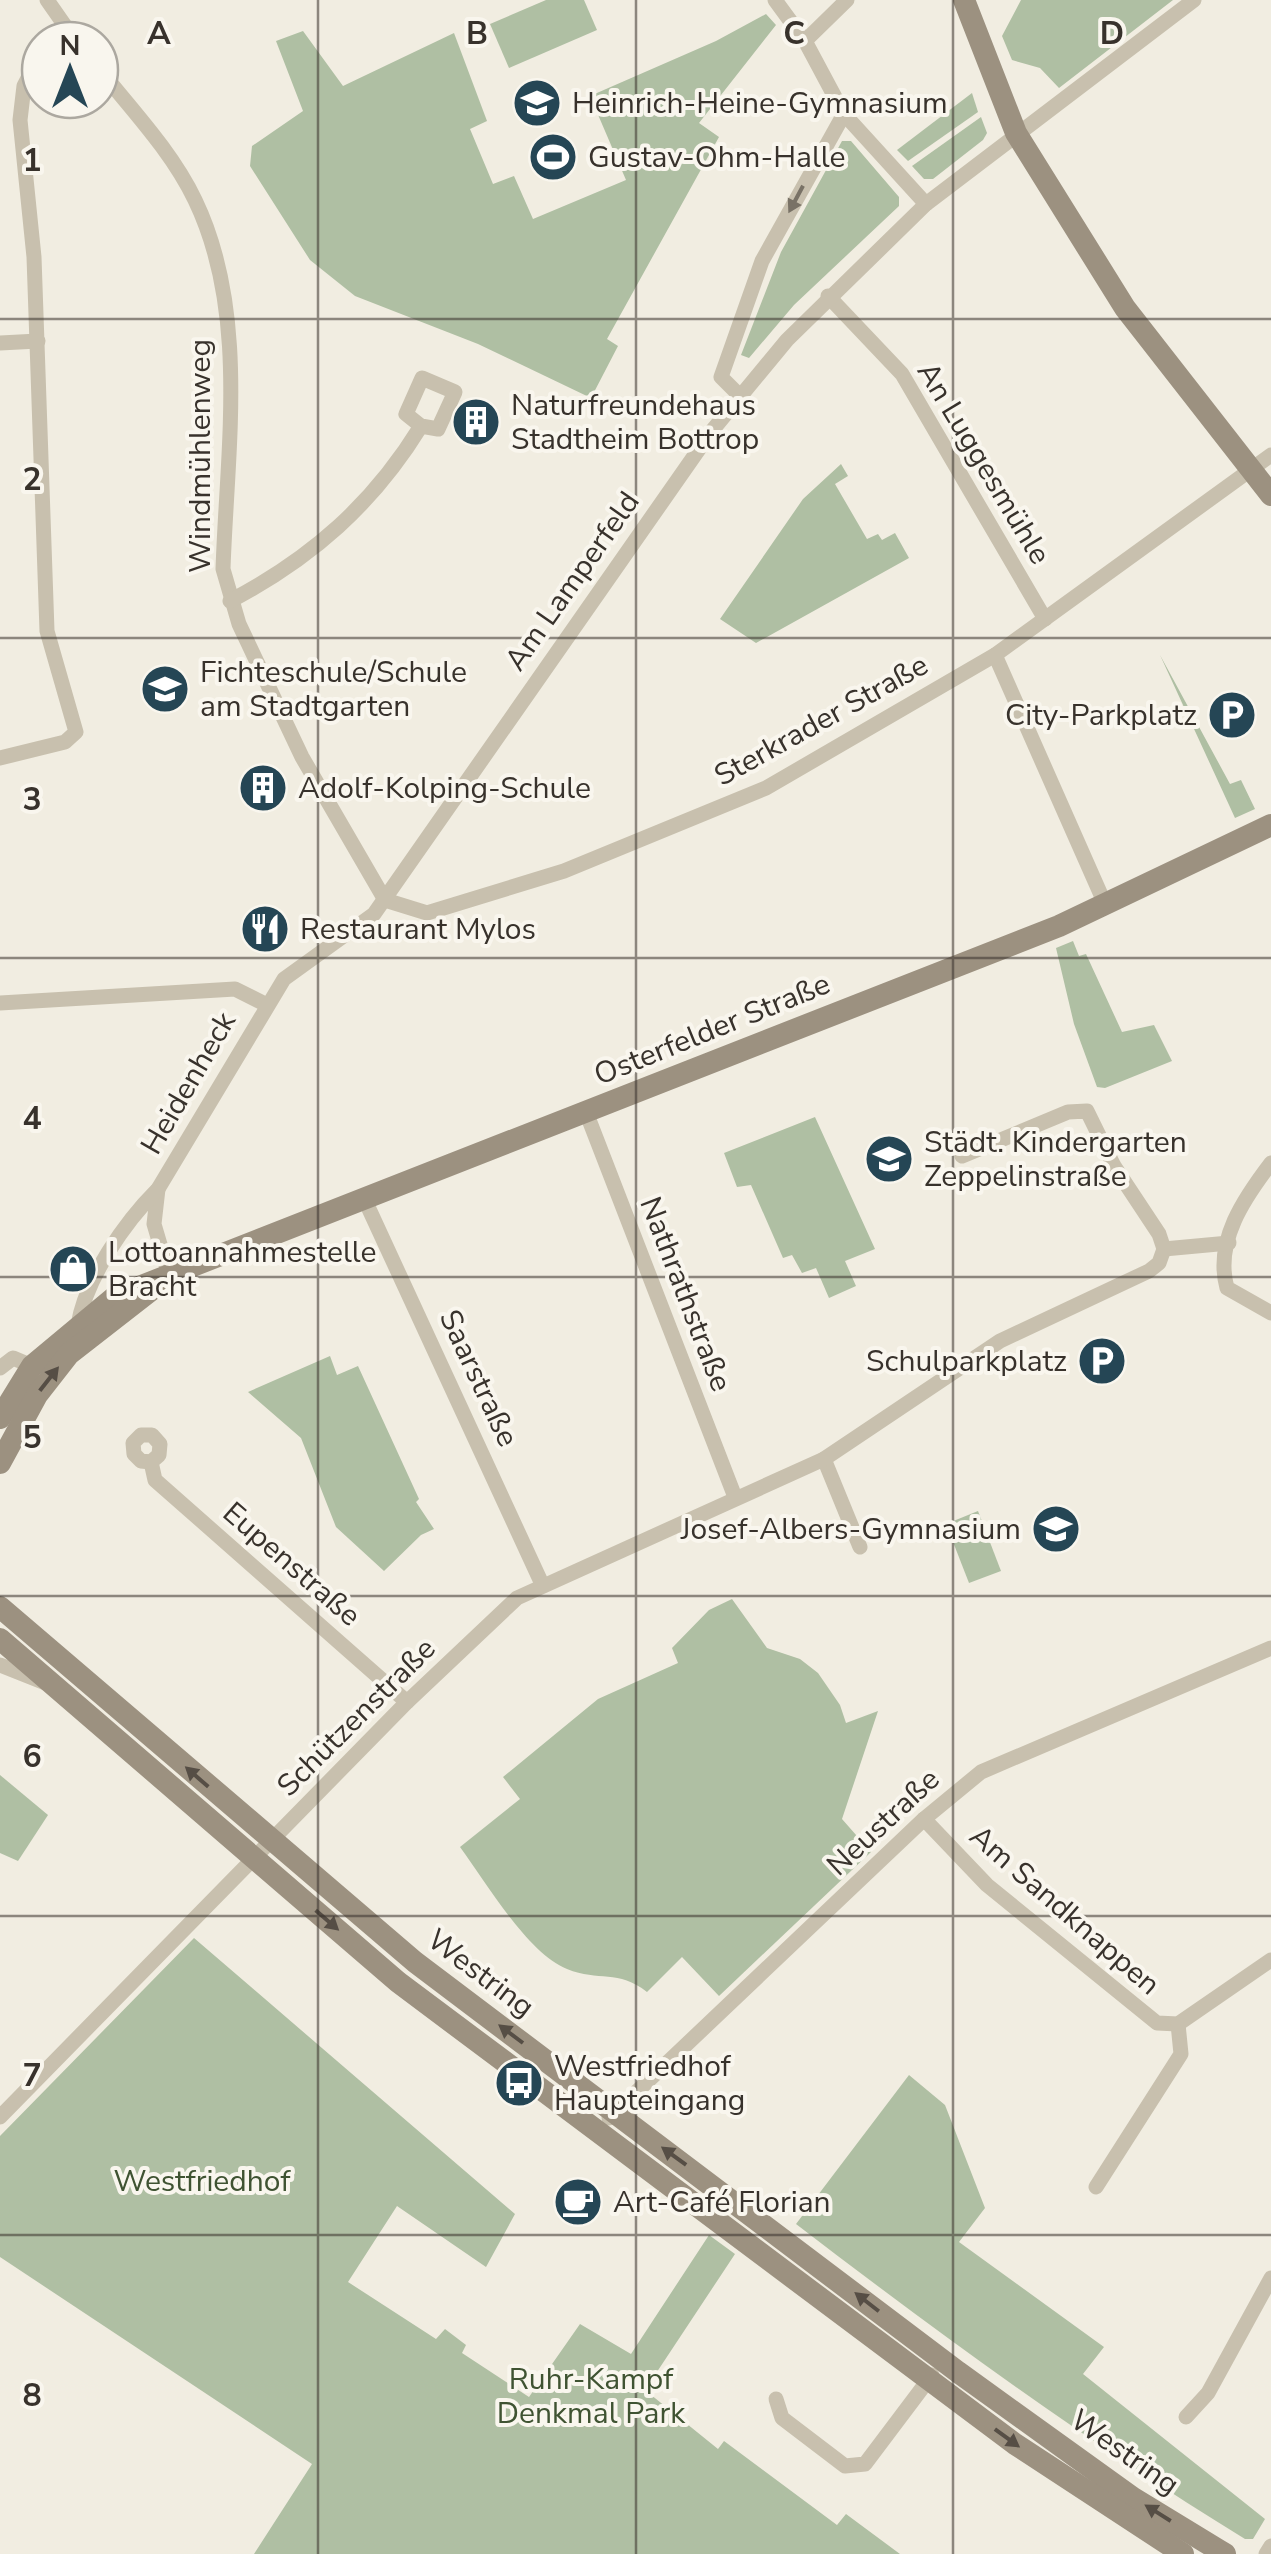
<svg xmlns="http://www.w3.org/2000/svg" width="1271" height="2554" font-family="'Nunito Sans',sans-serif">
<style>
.green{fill:#afbfa3}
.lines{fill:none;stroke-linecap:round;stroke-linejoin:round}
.street{stroke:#c8c0ae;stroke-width:15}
.secondary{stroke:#9c9180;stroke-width:22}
.oneway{fill:#797266}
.oneway2{fill:#564e45}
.grid{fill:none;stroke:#38322c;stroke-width:2.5;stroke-opacity:0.55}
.labels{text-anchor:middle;stroke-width:8;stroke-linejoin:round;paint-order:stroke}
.poi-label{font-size:30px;fill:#38322c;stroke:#f9f6ee;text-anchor:start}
.street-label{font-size:30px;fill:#38322c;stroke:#f9f6ee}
.park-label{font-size:30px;fill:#3f5332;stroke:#f9f6ee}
.grid-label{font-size:32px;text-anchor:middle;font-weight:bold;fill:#38322c;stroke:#f9f6ee;stroke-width:8;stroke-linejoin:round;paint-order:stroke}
</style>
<rect width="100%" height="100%" fill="#f1ede1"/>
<g class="green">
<polygon points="546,0 584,0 597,30 509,68 490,24"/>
<polygon points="1021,0 1173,0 1059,88 1040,68 1012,60 1002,36"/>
<polygon points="766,14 776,25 699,123 719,137 607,339 618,346 591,398 478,344 355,296 310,260 250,166 252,146 303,111 276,41 303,31 343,86 454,33 487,121 470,129 493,184 514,176 533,219 626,180 590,96 716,41"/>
<polygon points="972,93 978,112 908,161 897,150"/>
<polygon points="981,117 987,133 983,140 933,179 924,179 912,166"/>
<polygon points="842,141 851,141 899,197 899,206 794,305 749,358 741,355 781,252"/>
<polygon points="841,464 848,476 835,484 867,539 878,534 882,540 895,533 909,558 756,643 720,619 803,499"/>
<polygon points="1160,655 1230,784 1241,780 1255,809 1235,818"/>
<polygon points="1073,941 1079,956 1086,954 1122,1032 1154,1025 1172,1061 1105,1088 1097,1087 1074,1024 1056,948"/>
<polygon points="815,1117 875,1249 845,1261 856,1286 829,1298 816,1268 802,1273 792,1255 783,1258 751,1185 737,1187 724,1153"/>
<polygon points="330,1356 337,1375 358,1366 419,1499 416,1502 434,1529 421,1535 384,1571 336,1527 301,1438 248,1392"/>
<polygon points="978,1511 1001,1571 969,1583 946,1524"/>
<path d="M 732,1599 L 767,1648 L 800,1659 L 818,1673 L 840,1705 L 846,1723 L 878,1711 L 842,1819 L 871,1852 L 719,1996 L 682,1957 L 647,1992 C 618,1969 599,1982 567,1969 C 527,1953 486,1882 460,1847 L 520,1799 L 503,1777 L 598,1699 L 678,1663 L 672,1648 L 709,1610 Z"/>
<polygon points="0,1775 48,1815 18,1861 0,1853"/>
<polygon points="194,1938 515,2214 486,2267 397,2206 348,2282 436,2339 445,2329 466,2345 462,2353 529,2397 580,2324 631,2354 709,2235 735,2254 645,2390 718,2449 724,2441 837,2525 846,2514 900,2554 254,2554 312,2464 0,2257 0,2136"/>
<path d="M 909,2075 L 945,2105 L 985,2208 L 959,2242 L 1104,2347 L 1083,2374 L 1265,2519 L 1253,2539 L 1245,2539 C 1089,2443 942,2336 796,2224 Z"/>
</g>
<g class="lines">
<g class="street">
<polyline points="47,0 75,40"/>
<polyline points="775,0 805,41 844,114 926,204"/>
<polyline points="805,41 847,0"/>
<path d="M 100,70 C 133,111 172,152 195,200 C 249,312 227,449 223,569 L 239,624 L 302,757 L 385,900"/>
<polyline points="828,296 902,374 1045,619"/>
<polyline points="0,343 38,341"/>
<polygon points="422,378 455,392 438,429 421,426 406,414"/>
<polyline points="740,396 721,377 762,261 844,114"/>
<path d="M 230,601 C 312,558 373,504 421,426"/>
<polyline points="995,655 1105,904"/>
<polyline points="0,758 65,742 76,732 47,631 34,257 20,120 24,86 40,55"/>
<polyline points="385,900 427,913 564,871 766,788 995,655 1271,455"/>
<polyline points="0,1003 235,989 265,1004"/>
<polyline points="586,1112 735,1497"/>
<polyline points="962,1156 1068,1112 1087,1111 1114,1166 1159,1234 1164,1249"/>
<path d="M 1271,1163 C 1245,1197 1214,1241 1227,1288 L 1271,1313"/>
<polyline points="158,1189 154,1224 169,1275"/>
<polyline points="363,1196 542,1584"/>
<polyline points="1164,1249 1229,1243"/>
<path d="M 78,1325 C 86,1278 124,1223 158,1189 L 284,979 L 374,914 L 711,432 L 787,340 L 926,204 L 1194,0"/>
<polyline points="0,1368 13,1358 32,1366"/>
<polyline points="824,1459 860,1547"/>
<polyline points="151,1462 141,1461 134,1454 133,1443 141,1435 152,1435 160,1444 159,1455 151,1462 155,1480 407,1702"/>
<polyline points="0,1665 43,1682"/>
<polyline points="924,1819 987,1885 1157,2023 1178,2024 1271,1960"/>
<polyline points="0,2117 407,1702 517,1598 824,1459 1000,1341 1149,1271 1159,1263 1164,1249"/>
<polyline points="609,2118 924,1819 981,1772 1271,1648"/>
<polyline points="1096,2187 1181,2054 1178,2024"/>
<polyline points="776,2399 782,2418 845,2466 865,2464 932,2375"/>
<polyline points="1186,2417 1208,2393 1271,2278"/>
<polyline points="1266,2554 1271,2546"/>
</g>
<g class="secondary">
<polyline points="964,0 1016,133 1125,308 1271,495"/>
<polyline points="0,1418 32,1366 116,1296 1059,926 1271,825"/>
<polyline points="0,1463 37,1395 69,1354 155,1287"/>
<polyline points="0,1607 415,1962 958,2372 1133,2498 1225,2554"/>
<polyline points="0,1639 398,1982 1015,2444 1183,2554"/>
</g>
</g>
<defs><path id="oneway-solid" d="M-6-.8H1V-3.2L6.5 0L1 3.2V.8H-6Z" transform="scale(2.5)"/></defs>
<use class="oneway" href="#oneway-solid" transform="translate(796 199) rotate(118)"/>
<g class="oneway2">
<use href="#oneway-solid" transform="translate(49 1379) rotate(-52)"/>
<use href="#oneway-solid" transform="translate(197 1777) rotate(-139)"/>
<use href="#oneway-solid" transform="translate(327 1920) rotate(41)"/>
<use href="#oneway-solid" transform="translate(511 2034) rotate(-143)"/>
<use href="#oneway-solid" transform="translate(674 2156) rotate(-144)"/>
<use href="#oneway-solid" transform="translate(867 2302) rotate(-142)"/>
<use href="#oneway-solid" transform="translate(1007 2438) rotate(36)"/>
<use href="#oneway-solid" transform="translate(1158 2513) rotate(-148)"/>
</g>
<path class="grid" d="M 318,0 L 318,2554M 636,0 L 636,2554M 953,0 L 953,2554M 0,319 L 1271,319M 0,638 L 1271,638M 0,958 L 1271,958M 0,1277 L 1271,1277M 0,1596 L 1271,1596M 0,1916 L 1271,1916M 0,2235 L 1271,2235"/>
<defs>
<g id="school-disc" transform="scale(2.5)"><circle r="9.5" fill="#254655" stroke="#f9f6ee"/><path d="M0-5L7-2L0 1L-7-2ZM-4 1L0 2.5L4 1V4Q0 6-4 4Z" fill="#fff"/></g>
<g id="stadium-disc" transform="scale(2.5)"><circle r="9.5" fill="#254655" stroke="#f9f6ee"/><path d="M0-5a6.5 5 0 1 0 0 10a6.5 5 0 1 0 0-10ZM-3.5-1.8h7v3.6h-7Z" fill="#fff"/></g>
<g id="building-disc" transform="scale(2.5)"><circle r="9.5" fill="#254655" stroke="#f9f6ee"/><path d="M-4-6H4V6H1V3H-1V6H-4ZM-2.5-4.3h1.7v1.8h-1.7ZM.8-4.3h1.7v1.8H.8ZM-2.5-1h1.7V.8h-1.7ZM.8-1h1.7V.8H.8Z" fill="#fff"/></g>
<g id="parking-disc" transform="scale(2.5)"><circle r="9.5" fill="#254655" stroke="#f9f6ee"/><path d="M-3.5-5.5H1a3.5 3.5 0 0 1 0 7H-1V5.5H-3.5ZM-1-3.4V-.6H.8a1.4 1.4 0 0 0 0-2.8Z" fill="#fff"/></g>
<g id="restaurant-disc" transform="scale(2.5)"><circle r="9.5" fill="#254655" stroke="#f9f6ee"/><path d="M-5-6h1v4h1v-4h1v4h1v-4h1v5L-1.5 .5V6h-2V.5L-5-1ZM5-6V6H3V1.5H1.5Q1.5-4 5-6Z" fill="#fff"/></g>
<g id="shop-disc" transform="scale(2.5)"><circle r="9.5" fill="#254655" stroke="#f9f6ee"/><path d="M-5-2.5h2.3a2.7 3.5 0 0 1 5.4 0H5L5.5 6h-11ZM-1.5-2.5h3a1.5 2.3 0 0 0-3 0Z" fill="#fff"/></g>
<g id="bus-disc" transform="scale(2.5)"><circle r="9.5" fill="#254655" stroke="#f9f6ee"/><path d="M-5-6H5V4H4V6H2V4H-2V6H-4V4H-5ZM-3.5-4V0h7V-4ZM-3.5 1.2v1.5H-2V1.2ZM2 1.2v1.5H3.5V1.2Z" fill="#fff"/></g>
<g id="cafe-disc" transform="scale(2.5)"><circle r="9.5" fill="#254655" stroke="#f9f6ee"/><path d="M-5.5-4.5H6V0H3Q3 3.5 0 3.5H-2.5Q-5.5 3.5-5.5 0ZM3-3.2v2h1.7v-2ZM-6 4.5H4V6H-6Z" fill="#fff"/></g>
</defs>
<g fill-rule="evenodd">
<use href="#school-disc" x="537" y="103"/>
<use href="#stadium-disc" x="553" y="157"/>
<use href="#building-disc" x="476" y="422"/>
<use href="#school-disc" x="165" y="689"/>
<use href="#parking-disc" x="1232" y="715"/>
<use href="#building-disc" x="263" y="788"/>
<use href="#restaurant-disc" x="265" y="929"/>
<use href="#school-disc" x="889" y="1159"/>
<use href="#shop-disc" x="73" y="1269"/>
<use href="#parking-disc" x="1102" y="1361"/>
<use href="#school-disc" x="1056" y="1529"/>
<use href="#bus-disc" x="519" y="2083"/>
<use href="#cafe-disc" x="578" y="2202"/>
</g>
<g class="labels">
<g class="poi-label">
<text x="572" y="113">Heinrich-Heine-Gymnasium</text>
<text x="588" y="167">Gustav-Ohm-Halle</text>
<text x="511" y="415">Naturfreundehaus<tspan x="511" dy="34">Stadtheim Bottrop</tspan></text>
<text x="200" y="682">Fichteschule/Schule<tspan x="200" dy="34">am Stadtgarten</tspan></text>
<text x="1197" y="725" text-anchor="end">City-Parkplatz</text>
<text x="298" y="798">Adolf-Kolping-Schule</text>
<text x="300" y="939">Restaurant Mylos</text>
<text x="924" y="1152">Städt. Kindergarten<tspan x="924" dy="34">Zeppelinstraße</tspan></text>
<text x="108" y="1262">Lottoannahmestelle<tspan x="108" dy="34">Bracht</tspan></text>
<text x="1067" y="1371" text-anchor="end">Schulparkplatz</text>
<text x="1021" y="1539" text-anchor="end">Josef-Albers-Gymnasium</text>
<text x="554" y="2076">Westfriedhof<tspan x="554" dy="34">Haupteingang</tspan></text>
<text x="613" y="2212">Art-Café Florian</text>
</g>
<g class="street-label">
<text transform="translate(200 456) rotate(-90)" y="10">Windmühlenweg</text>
<text transform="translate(984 463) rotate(59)" y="10">An Luggesmühle</text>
<text transform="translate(572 581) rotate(-55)" y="10">Am Lamperfeld</text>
<text transform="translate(821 720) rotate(-29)" y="10">Sterkrader Straße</text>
<text transform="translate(712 1029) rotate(-22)" y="10">Osterfelder Straße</text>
<text transform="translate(188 1083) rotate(-60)" y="10">Heidenheck</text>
<text transform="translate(686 1294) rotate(69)" y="10">Nathrathstraße</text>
<text transform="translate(479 1378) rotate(65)" y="10">Saarstraße</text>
<text transform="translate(292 1564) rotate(41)" y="10">Eupenstraße</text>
<text transform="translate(356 1717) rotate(-45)" y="10">Schützenstraße</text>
<text transform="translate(883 1822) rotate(-43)" y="10">Neustraße</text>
<text transform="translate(1065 1910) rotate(41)" y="10">Am Sandknappen</text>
<text transform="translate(481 1973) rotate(37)" y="10">Westring</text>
<text transform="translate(1125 2452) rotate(35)" y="10">Westring</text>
</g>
<g class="park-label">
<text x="202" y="2191">Westfriedhof</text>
<text x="591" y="2389">Ruhr-Kampf<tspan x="591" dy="34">Denkmal Park</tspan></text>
</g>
</g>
<g class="grid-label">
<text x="159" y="44">A</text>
<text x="477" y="44">B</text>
<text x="794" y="44">C</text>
<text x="1112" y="44">D</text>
<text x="32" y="171">1</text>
<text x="32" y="490">2</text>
<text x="32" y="810">3</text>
<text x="32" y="1129">4</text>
<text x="32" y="1448">5</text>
<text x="32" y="1767">6</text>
<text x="32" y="2086">7</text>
<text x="32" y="2406">8</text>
</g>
<g transform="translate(70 70)"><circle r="48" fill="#f9f6ee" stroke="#aca8a0" stroke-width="2.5"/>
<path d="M0-8L18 38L0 25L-18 38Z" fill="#254655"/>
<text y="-15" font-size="28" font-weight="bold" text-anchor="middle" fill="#38322c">N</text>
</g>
</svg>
